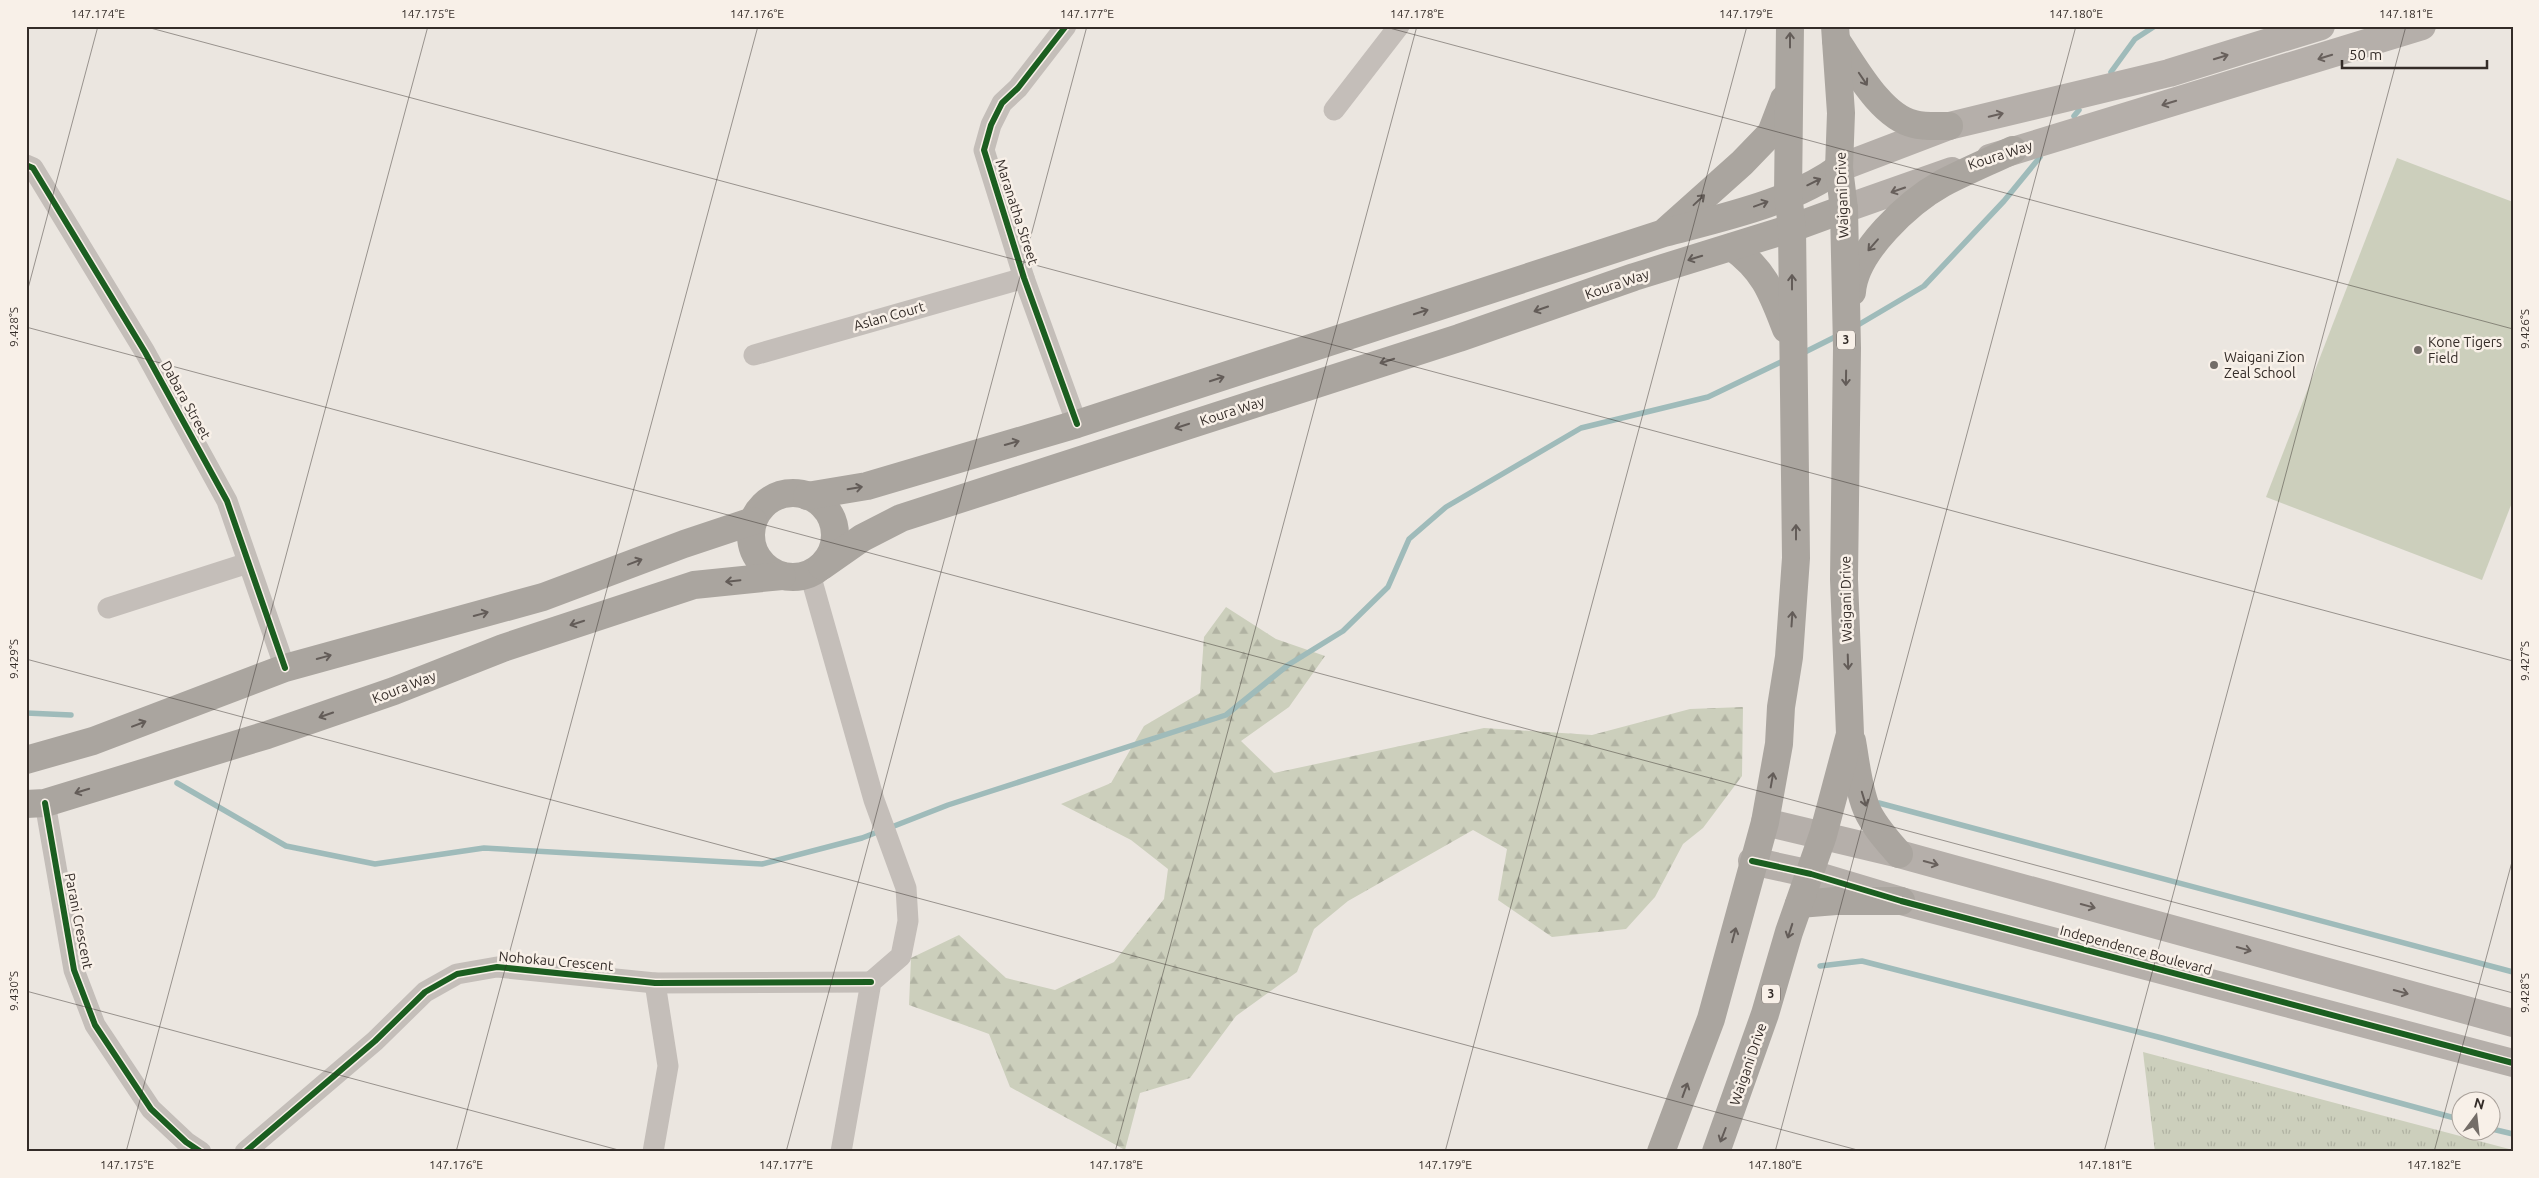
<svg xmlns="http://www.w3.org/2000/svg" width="2539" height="1178" font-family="Ubuntu,sans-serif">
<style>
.grass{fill:url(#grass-tufts)}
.forest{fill:url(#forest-firs)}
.pitch{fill:#cccfbc}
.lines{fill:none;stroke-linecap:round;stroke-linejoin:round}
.stream{stroke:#9fbbba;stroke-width:5.5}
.street{stroke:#c4beb9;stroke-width:21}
.secondary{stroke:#b5afaa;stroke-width:28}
.highway{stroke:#aaa59f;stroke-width:28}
.cycleway-casing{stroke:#f8f0e8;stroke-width:9}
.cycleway{stroke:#1b5e20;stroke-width:6}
.oneway{stroke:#635c58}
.oneway2{stroke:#68605c}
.ticks{fill:none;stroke:#342c28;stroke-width:1;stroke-opacity:0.45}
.poi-dot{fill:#746d68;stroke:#f8f0e8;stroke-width:2}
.labels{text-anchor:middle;stroke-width:5;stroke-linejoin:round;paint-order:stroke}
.shield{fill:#f8f0e8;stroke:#6f6762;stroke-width:1}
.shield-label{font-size:12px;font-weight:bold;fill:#342c28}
.street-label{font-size:14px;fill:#342c28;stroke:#f8f0e8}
.poi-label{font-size:14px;fill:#342c28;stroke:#f8f0e8;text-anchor:start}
.neatline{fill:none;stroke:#342c28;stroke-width:2}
.ticks-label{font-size:12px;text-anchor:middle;fill:#342c28}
</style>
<defs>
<pattern id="grass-tufts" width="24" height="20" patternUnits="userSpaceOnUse" patternTransform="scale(1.25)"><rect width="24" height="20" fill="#cccfbc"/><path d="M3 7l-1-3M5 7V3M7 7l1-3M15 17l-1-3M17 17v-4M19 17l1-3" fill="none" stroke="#b0b2a2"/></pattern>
<pattern id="forest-firs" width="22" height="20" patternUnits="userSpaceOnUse" patternTransform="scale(1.25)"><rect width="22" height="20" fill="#cccfbc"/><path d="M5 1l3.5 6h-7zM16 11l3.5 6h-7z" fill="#b0b2a2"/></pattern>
</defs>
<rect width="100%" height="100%" fill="#ebe6e0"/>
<polygon class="grass" points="2143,1052 2513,1150 2513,1152 2155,1152"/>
<polygon class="forest" points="1226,607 1276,639 1325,656 1289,707 1241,741 1274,773 1484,728 1592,735 1690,709 1743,707 1742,776 1703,828 1683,844 1655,897 1626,929 1552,937 1498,900 1507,849 1473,830 1348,901 1314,929 1297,972 1236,1016 1190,1078 1140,1093 1125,1150 1010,1087 989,1034 909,1005 911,958 959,935 1006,978 1055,990 1114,962 1164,899 1168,869 1131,840 1061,804 1111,783 1144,726 1200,693 1204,637"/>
<polygon class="pitch" points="2397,158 2513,202 2513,500 2482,580 2266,497"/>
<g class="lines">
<g class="stream">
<polyline points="2111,72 2135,39 2155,26"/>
<polyline points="2074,116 2079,110"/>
<polyline points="1858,325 1924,286 2004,201 2040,157"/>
<polyline points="1805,352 1835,337"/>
<polyline points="26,713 71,715"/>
<polyline points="177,783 286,846 375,864 484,848 762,864 862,838 880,831"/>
<polyline points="1879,803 2513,972"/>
<polyline points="889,828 948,805 1226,715 1288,665 1343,631 1388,587 1409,539 1446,507 1581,428 1708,397 1781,362"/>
<polyline points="1820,966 1862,961 2162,1038 2462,1120"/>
<polyline points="2492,1129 2513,1134"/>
</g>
<g class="street">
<polyline points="1066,26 1018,88 1002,103 991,125 984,150 1024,278 1077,424"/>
<polyline points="1334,110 1399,26"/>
<polyline points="26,165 33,168 145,352 227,501 285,668"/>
<polyline points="754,355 1024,278"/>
<polyline points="810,574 874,800 906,888 908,921 901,956 871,982 841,1152"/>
<polyline points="108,608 248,563"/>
<polyline points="45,803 74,970 95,1025 151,1109 186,1142 201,1152"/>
<polyline points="245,1152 375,1041 425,992 457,974 497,967 655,983 871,982"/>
<polyline points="653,1152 668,1066 655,983"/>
</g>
<g class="secondary">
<polyline points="1990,158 2422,26"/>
<polyline points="1839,168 1949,126 2169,73 2321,26"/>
<polyline points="1844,209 1952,171"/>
<polyline points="1765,822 1899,854 2513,1023"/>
<polyline points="1752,861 1811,874 1901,901 2513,1063"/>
</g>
<g class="highway">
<path d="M 1836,40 C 1854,66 1881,117 1914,124 C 1925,127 1937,126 1949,126"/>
<polyline points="1667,230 1742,163 1771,133 1784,99"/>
<path d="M 1732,247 C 1765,271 1772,293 1786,329"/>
<path d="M 1852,292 C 1855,251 1909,202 1943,183 C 1966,171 1990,161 2013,150"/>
<circle cx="793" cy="535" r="42"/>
<path d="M 807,496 L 867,486 L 1077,424 L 1664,233 C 1720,218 1792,203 1839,168"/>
<polyline points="822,566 862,538 901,518 1459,338 1634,277 1792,228 1844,209"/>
<path d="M 1852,741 C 1856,763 1858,788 1867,810 C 1874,826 1888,841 1899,854"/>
<polyline points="26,760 93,741 285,668 543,597 684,544 753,521"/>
<polyline points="26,804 45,803 267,735 394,691 503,648 694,585 782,576"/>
<polyline points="1799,904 1836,901 1901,901"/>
<polyline points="1661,1152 1711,1019 1765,822 1779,744 1781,707 1789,657 1796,558 1792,228 1788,194 1790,26"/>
<polyline points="1716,1152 1765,1014 1789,932 1823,835 1850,734 1844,579 1847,348 1844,209 1839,168 1841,113 1835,26"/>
</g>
<g class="cycleway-casing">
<g id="cycleway">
<polyline points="1066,26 1018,88 1002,103 991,125 984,150 1024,278 1077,424"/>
<polyline points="26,165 33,168 145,352 227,501 285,668"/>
<polyline points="45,803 74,970 95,1025 151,1109 186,1142 201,1152"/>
<polyline points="1752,861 1811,874 1901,901 2513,1063"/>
<polyline points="245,1152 375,1041 425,992 457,974 497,967 655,983 871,982"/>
</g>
</g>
<use href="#cycleway" class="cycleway"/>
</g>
<defs><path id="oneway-shaft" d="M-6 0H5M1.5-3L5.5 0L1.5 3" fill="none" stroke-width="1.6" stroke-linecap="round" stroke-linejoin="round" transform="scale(1.25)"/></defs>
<g class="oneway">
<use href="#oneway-shaft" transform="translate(1790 40) rotate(-90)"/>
<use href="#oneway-shaft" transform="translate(1863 79) rotate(56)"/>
<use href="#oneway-shaft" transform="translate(1814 182) rotate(-26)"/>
<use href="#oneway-shaft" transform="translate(1699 200) rotate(-43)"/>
<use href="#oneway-shaft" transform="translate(1761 204) rotate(-20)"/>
<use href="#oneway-shaft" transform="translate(1873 245) rotate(131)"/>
<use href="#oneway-shaft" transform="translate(1695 258) rotate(163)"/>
<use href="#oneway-shaft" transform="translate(1792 282) rotate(-90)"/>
<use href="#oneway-shaft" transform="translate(1541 309) rotate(161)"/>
<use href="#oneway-shaft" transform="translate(1421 312) rotate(-18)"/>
<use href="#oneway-shaft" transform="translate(1387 361) rotate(162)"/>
<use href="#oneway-shaft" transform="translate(1846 378) rotate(91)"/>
<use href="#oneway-shaft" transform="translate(1217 379) rotate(-18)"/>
<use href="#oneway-shaft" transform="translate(1182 426) rotate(162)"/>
<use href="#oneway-shaft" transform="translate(1012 443) rotate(-16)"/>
<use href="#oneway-shaft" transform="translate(855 488) rotate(-9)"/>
<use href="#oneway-shaft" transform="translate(1796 532) rotate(-90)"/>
<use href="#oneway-shaft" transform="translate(635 562) rotate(-21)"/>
<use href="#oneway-shaft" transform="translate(733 581) rotate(174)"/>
<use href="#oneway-shaft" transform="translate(481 614) rotate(-15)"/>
<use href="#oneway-shaft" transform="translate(1792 619) rotate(-86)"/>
<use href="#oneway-shaft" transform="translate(577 623) rotate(162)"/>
<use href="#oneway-shaft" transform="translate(324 657) rotate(-15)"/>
<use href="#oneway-shaft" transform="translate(1848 662) rotate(88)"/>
<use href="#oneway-shaft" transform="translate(326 715) rotate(161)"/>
<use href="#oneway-shaft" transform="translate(139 724) rotate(-21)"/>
<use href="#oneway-shaft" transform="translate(1772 780) rotate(-80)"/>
<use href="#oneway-shaft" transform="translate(82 791) rotate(163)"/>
<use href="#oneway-shaft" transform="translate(1864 799) rotate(73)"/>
<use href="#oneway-shaft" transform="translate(1790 931) rotate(108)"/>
<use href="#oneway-shaft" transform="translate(1734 935) rotate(-75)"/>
<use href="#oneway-shaft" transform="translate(1685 1090) rotate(-70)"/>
<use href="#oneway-shaft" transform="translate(1723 1135) rotate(111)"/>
</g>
<g class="oneway2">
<use href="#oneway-shaft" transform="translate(2221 57) rotate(-17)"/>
<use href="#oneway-shaft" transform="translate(2325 57) rotate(163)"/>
<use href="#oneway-shaft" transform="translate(2169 103) rotate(163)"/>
<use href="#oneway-shaft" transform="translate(1996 115) rotate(-14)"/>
<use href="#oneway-shaft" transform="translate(1898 190) rotate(161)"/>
<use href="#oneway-shaft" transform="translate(1931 863) rotate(15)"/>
<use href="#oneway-shaft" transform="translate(2088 906) rotate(15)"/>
<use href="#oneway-shaft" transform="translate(2244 949) rotate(15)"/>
<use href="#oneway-shaft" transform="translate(2401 992) rotate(15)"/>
</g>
<path class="ticks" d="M 143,26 L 2513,661M 1382,26 L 2513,329M 26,296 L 98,26M 26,327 L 2513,993M 26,659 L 1865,1152M 26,991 L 626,1152M 126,1152 L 428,26M 456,1152 L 758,26M 786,1152 L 1087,26M 1115,1152 L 1417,26M 1445,1152 L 1747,26M 1775,1152 L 2076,26M 2104,1152 L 2406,26M 2434,1152 L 2513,858"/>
<g class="poi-dot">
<circle cx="2418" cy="350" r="5"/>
<circle cx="2214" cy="365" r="5"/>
</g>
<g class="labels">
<g class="shield">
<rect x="1837" y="330.5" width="18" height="19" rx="4"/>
<rect x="1762" y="984.5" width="18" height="19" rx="4"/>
</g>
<g class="shield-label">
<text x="1846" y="344">3</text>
<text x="1771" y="998">3</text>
</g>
<g class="street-label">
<text transform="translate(2000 155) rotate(-18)" y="5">Koura Way</text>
<text transform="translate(1842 195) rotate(-92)" y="5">Waigani Drive</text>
<text transform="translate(1017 212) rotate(72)" y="5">Maranatha Street</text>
<text transform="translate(1617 284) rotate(-19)" y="5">Koura Way</text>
<text transform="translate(889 316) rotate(-16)" y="5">Aslan Court</text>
<text transform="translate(186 400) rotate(61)" y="5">Dabara Street</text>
<text transform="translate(1232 411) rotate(-18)" y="5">Koura Way</text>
<text transform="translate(1846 599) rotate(-91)" y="5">Waigani Drive</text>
<text transform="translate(404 687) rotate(-21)" y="5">Koura Way</text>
<text transform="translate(79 921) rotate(79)" y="5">Parani Crescent</text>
<text transform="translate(2136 950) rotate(15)" y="5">Independence Boulevard</text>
<text transform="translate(556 961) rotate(5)" y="5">Nohokau Crescent</text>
<text transform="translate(1748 1064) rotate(-71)" y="5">Waigani Drive</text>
</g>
<g class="poi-label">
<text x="2428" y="347">Kone Tigers<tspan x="2428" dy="16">Field</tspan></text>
<text x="2224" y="362">Waigani Zion<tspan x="2224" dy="16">Zeal School</tspan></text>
</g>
</g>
<rect width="2539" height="1178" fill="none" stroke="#f8f0e8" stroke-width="55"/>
<g transform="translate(2476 1116) rotate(15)"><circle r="24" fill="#f8f0e8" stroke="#aaa29b"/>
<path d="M0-4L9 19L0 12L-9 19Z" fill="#746d68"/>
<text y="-8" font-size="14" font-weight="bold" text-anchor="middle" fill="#342c28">N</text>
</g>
<path d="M2342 60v8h145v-8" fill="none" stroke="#342c28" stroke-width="2.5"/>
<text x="2349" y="60" font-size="15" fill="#342c28" stroke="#f8f0e8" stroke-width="4" paint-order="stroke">50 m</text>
<rect x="28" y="28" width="2484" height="1122" class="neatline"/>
<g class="ticks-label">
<text x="98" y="18">147.174°E</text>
<text x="428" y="18">147.175°E</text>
<text x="757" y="18">147.176°E</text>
<text x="1087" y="18">147.177°E</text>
<text x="1417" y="18">147.178°E</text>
<text x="1746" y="18">147.179°E</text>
<text x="2076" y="18">147.180°E</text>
<text x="2406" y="18">147.181°E</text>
<text transform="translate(14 327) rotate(-90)" y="4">9.428°S</text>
<text transform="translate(2525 329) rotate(-90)" y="4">9.426°S</text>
<text transform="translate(14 659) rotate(-90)" y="4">9.429°S</text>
<text transform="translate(2525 661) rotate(-90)" y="4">9.427°S</text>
<text transform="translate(14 991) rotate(-90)" y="4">9.430°S</text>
<text transform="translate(2525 993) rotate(-90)" y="4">9.428°S</text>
<text x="127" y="1169">147.175°E</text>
<text x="456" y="1169">147.176°E</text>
<text x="786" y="1169">147.177°E</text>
<text x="1116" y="1169">147.178°E</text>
<text x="1445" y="1169">147.179°E</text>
<text x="1775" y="1169">147.180°E</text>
<text x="2105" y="1169">147.181°E</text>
<text x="2434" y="1169">147.182°E</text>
</g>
</svg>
